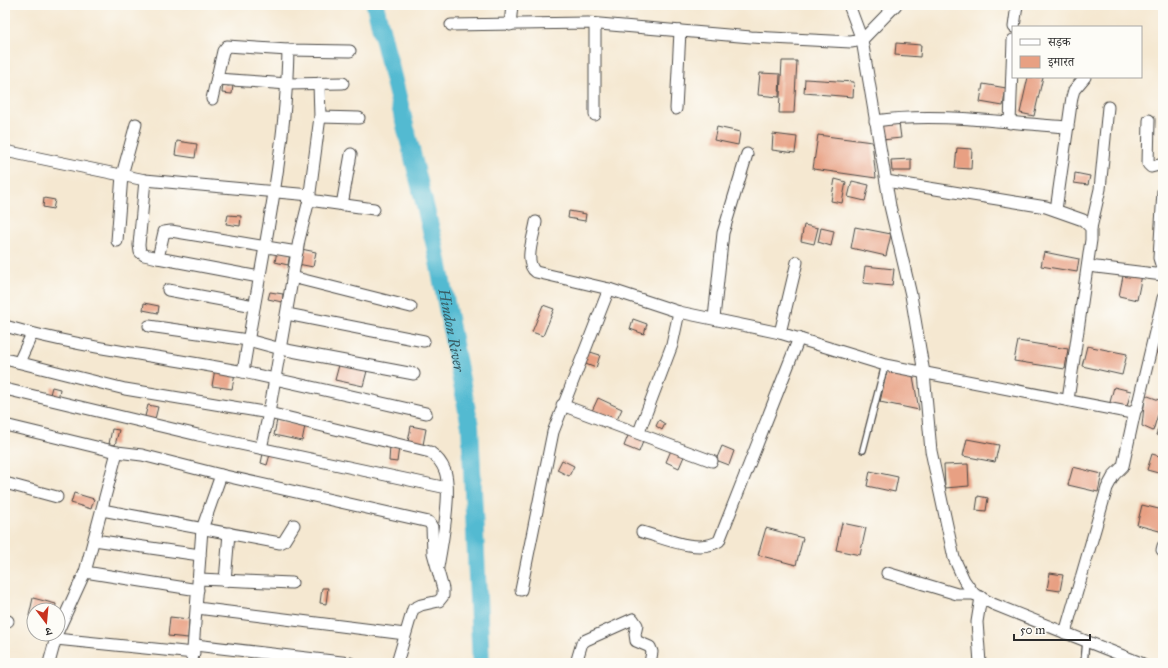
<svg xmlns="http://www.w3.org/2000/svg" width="1168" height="668" font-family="'IM FELL Great Primer','Noto Serif Devanagari',serif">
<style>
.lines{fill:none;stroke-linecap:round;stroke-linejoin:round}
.river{stroke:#53bad1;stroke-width:18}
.building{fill:#e8a083}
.service-casing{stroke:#494744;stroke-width:8}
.minor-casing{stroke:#494744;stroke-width:13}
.service{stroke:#fff;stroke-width:5.5}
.minor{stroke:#fff;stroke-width:11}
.labels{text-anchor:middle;stroke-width:3;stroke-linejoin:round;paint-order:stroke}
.water-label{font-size:15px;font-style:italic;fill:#395d65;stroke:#fdfcf7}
</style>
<rect width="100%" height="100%" fill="#fdfcf7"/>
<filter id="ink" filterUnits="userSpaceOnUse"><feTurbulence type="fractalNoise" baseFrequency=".025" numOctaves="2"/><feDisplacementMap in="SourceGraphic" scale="8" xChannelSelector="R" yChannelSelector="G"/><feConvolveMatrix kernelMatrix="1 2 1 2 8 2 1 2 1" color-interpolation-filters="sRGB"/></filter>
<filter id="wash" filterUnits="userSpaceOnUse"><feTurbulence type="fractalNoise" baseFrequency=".012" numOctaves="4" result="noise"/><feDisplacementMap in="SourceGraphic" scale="16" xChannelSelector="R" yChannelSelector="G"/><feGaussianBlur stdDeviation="0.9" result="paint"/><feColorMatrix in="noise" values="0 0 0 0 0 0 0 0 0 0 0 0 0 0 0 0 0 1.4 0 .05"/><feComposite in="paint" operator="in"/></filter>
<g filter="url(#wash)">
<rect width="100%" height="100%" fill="#f5e8d1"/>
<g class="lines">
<path class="river" id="s1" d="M 375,5 L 435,246 L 470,426 L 481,663"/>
</g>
<g id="blocks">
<g class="building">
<polygon points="896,43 921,45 920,57 895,55"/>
<polygon points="782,61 797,61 794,113 779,113"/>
<polygon points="760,73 780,74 779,97 758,95"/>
<polygon points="1028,77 1043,77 1034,116 1020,113"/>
<polygon points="805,79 854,82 853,97 804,93"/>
<polygon points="223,84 228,86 233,85 232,94 222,93"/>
<polygon points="983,84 1006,88 1003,106 980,102"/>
<polygon points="899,123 901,138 882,140 881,124"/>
<polygon points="717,127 740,132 738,145 714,140"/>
<polygon points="773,134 797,137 795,153 772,150"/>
<polygon points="818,135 872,142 876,178 813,169"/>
<polygon points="177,141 197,144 195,158 175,155"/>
<polygon points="957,148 972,149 971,169 955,168"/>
<polygon points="911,159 911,171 892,171 891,160"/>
<polygon points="1075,173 1090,176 1088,185 1074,183"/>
<polygon points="835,179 846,182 842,203 831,201"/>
<polygon points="852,181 869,185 865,201 848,197"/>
<polygon points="44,198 55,200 53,209 43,207"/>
<polygon points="569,211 586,214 585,221 568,218"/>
<polygon points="228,215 241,216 240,226 226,224"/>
<polygon points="804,225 818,228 814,244 801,241"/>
<polygon points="855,227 891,234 886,256 851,248"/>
<polygon points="821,228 834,231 831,246 818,242"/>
<polygon points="301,249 316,252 313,267 298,264"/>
<polygon points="277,251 290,253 288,265 275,262"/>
<polygon points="1044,252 1079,259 1077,272 1041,266"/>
<polygon points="865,266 894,269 892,286 863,283"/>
<polygon points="1124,271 1142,275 1137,300 1119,296"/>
<polygon points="270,292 283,294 282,302 268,299"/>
<polygon points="144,303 159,306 158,313 143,310"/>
<polygon points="543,305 554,309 543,336 532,332"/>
<polygon points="633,319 647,324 644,334 630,329"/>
<polygon points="1158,328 1163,329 1163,354 1152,352"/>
<polygon points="1018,341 1068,349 1065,369 1014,361"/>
<polygon points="1087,346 1127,354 1122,375 1082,366"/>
<polygon points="587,351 600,355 596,368 583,363"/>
<polygon points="339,365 367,371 363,386 335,380"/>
<polygon points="215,369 235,373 232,389 212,386"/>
<polygon points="887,370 913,376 919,410 880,402"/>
<polygon points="52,387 60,389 58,400 49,398"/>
<polygon points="1114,387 1131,391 1126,410 1109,406"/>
<polygon points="1145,395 1162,401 1153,431 1142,426"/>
<polygon points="598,398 622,409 616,422 592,411"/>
<polygon points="148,405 158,407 154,423 144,420"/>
<polygon points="1163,414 1163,437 1156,435"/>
<polygon points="277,420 305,426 302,441 274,435"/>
<polygon points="659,420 665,424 662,430 656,426"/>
<polygon points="411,426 426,429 423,445 408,442"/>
<polygon points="112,429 119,430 115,445 109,444"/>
<polygon points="629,433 644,439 639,452 624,446"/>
<polygon points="967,439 999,445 995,462 963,456"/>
<polygon points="390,446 399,447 397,462 389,461"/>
<polygon points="722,446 734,451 729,465 716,460"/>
<polygon points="672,448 685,454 679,468 666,462"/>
<polygon points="264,449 271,451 267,465 261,463"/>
<polygon points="1152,454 1163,457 1162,474 1147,470"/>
<polygon points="562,460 574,466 569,476 557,470"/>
<polygon points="968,464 969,486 945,488 944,465"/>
<polygon points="1073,467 1102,474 1098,492 1068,485"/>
<polygon points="870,471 898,477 895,492 867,486"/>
<polygon points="74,493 94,499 91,509 71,503"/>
<polygon points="978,496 988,498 986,511 976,510"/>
<polygon points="1142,505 1163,510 1163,532 1137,525"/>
<polygon points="842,523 866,528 860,555 836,550"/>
<polygon points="766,528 803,538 796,565 758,555"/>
<polygon points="1050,573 1063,575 1060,591 1047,589"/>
<polygon points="322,588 328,588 326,604 320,603"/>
<polygon points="33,598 56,604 55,610 34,610 34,617 29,616"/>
<polygon points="170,617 189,619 188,638 168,636"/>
</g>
</g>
</g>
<g filter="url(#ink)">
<use href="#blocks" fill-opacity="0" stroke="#494744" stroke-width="1"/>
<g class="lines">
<g class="service-casing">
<g id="service">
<polyline points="863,450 885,365"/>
<polyline points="1084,663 1086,641"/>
</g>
</g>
<g class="minor-casing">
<g id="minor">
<polyline points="849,5 862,40 890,206 911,295 924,373 931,451 954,558 964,580 974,594 993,604 1141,663"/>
<polyline points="451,25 588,23 751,37 851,42 862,40 896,5"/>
<polyline points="510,25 512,5"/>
<polyline points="1014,27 1017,5"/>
<polyline points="217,79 288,84 343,83"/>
<polyline points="212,99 223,51 227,46 288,50 350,51"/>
<polyline points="676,109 680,31"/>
<polyline points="595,115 595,24"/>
<polyline points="320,117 359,118"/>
<polyline points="1149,120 1148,164 1151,167 1163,164"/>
<path d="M 875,121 C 938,112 1004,123 1068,127"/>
<polyline points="1010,123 1013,40"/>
<polyline points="5,151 145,180 310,195"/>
<polyline points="145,180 139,245 140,252 144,255 158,258"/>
<polyline points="886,181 1046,207 1083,220 1091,228 1091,240 1068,400"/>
<polyline points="1163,191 1159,258 1163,271"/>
<polyline points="309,200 374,209"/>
<polyline points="342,205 351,154"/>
<polyline points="1056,210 1072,97 1074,90 1085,77"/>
<path d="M 536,222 C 534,236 523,263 536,272 L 609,289 L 679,312 L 780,333 L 885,365 L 1132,413 L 1137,408 L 1163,298"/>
<polyline points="1091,228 1100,189 1108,107"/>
<polyline points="117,241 122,175 136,124"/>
<polyline points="1088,266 1163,275"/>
<polyline points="259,277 158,258 164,232 171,231 297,252"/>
<polyline points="292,277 411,307"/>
<polyline points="168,290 254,306"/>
<polyline points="287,314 424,341"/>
<polyline points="714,318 723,233 747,154"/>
<path d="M 5,326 C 84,349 163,356 243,372 C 304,385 365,399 426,413"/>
<polyline points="149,326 248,340 281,349 414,374"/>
<polyline points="780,333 797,262"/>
<path d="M 5,359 L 125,389 L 269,413 L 430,452 C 437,457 442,463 445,471 C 452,491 442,545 438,567"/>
<polyline points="19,362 32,334"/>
<path d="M 243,372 C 260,266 286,157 288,50"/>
<polyline points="5,389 198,435 447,488"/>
<polyline points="562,405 712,461"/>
<polyline points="5,425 117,452 142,455 221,475 429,522 432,527 433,553 443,589 443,596 439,601 421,605 413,609 397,663"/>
<polyline points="639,432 672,345 679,312"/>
<polyline points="261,448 269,413 299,240 309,200 320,117 319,83"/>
<polyline points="5,483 57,497"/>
<polyline points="102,510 280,543 284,541 294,525"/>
<path d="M 642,532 C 664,538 698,554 719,541 L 799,338"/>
<polyline points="94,540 200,555"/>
<polyline points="1162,550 1163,546"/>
<polyline points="85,572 198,590"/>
<polyline points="887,573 957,594 974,594"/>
<polyline points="199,579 292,583"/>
<polyline points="225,581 229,533"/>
<polyline points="521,590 553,432 609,289"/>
<polyline points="197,608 405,634"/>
<polyline points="5,620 8,621"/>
<polyline points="58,631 85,572 117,452"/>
<polyline points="1065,633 1107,488 1114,475 1123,466 1135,411"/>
<polyline points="56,639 194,653"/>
<polyline points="195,645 350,663"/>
<polyline points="49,663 57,634"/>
<polyline points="192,663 202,529 221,475"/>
<polyline points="576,663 582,643 586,640 633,619 637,625 635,634 636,641 650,647 652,652 650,663"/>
<polyline points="980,663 977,622 981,597"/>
</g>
</g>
<use href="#service" class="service"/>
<use href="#minor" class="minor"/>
</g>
</g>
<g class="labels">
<g class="water-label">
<text dy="5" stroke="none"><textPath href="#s1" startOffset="334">Hindon River</textPath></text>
</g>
</g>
<rect width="1168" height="668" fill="none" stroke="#fdfcf7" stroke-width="20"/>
<rect x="1012" y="26" width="130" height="52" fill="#fdfcf7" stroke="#a9a8a5"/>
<rect x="1020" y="39" width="20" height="6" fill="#ffffff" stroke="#a9a8a5"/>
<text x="1048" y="46" font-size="12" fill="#2b2b2b">सड़क</text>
<rect x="1020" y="56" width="20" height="12" fill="#e8a083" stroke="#a9a8a5"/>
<text x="1048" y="66" font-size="12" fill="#2b2b2b">इमारत</text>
<g transform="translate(46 622) rotate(164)"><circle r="19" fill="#fdfcf7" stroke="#a9a8a5"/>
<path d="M0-3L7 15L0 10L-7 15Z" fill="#c8321e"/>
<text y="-6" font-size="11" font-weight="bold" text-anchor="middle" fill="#2b2b2b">उ</text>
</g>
<path d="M1014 634v6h76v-6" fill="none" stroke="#2b2b2b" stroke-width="2"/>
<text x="1020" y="634" font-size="12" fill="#2b2b2b" stroke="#fdfcf7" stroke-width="3" paint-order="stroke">50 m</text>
</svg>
